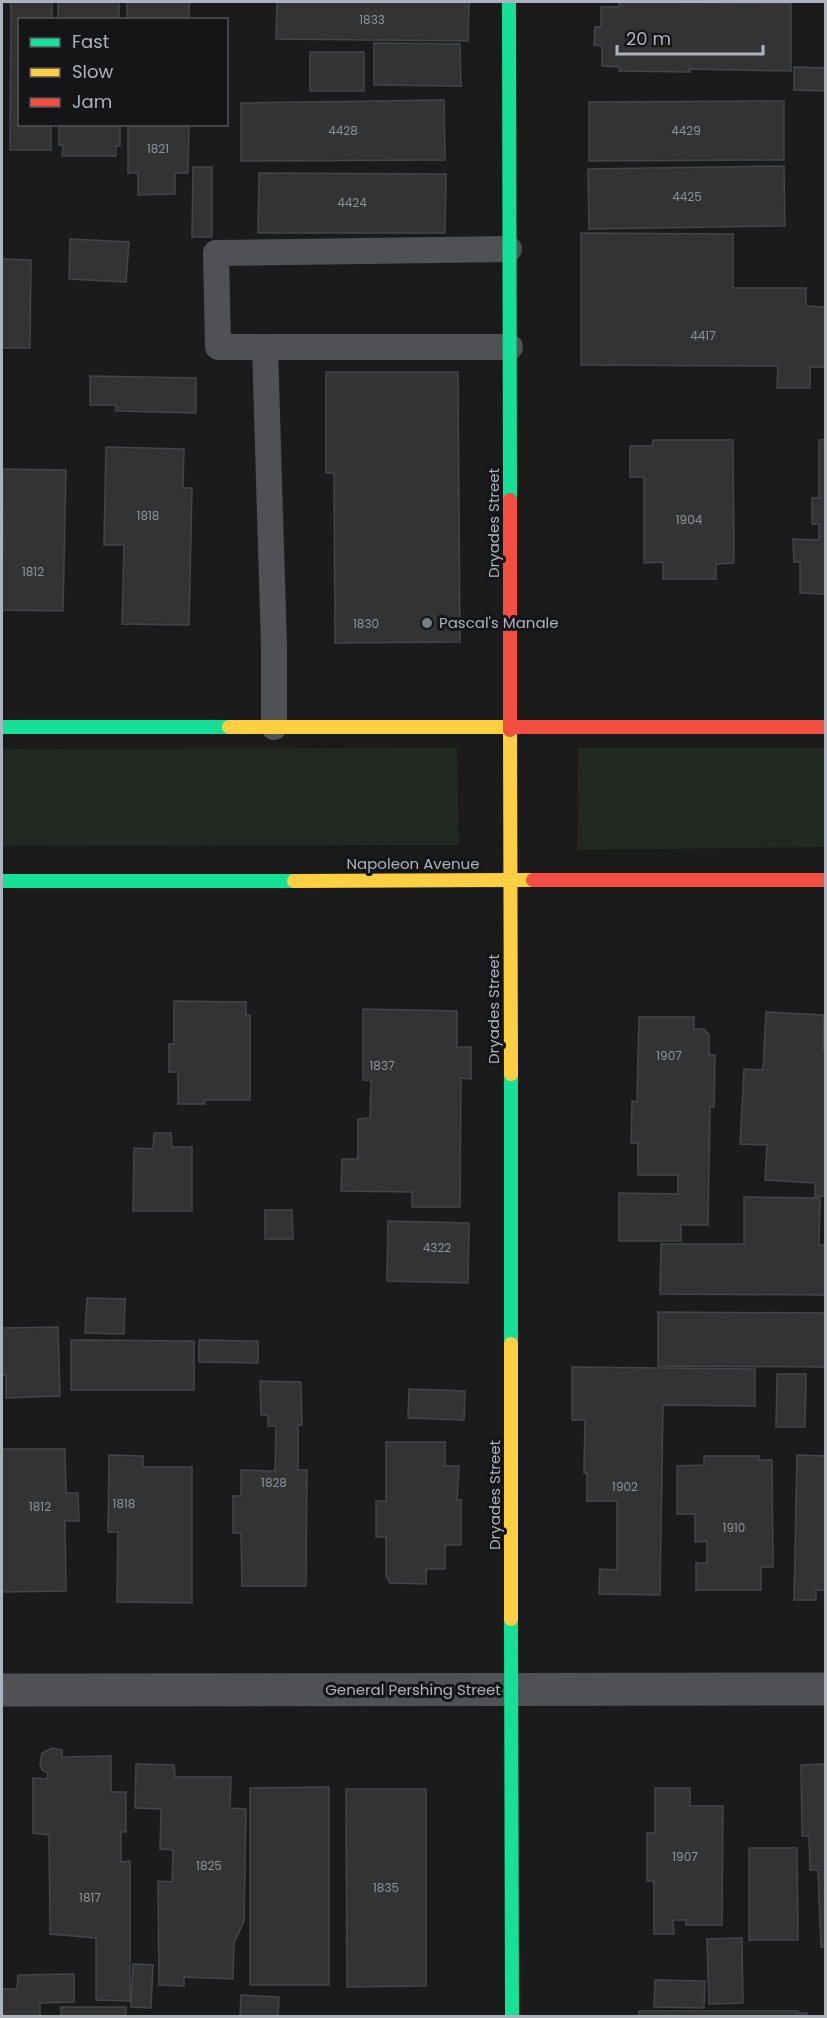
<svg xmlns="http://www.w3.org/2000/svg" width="827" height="2018" font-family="Poppins,sans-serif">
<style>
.green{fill:#212922}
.building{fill:#333334;stroke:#444548;stroke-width:1.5}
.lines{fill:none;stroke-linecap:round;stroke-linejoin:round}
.lane{stroke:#4f5155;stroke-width:26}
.street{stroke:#4f5155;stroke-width:33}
.fast{stroke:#16e098;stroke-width:14}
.slow{stroke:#ffcf43;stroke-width:14}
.jam{stroke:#f24e42;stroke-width:14}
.poi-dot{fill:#7a7e84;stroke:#151518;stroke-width:2}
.labels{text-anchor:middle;stroke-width:6;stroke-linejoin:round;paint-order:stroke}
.number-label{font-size:12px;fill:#8e939a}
.street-label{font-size:15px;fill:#adb3bc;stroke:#151518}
.poi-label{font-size:15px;fill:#adb3bc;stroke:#151518;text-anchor:start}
</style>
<rect width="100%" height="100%" fill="#1b1b1c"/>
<g class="green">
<polygon points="457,748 459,845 2,846 2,749"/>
<polygon points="578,748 825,748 825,847 577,850"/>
</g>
<g class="building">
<polygon points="11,2 52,2 52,20 20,20 20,124 51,124 51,150 10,150"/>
<rect x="58" y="2" width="61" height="18"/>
<rect x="127" y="2" width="62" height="18"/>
<polygon points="277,2 469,2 468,41 276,39"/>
<polygon points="619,2 791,3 791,71 689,69 690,72 619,71 620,67 602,66 602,46 594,45 595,27 601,27 601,7 619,7"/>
<polygon points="374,43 460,44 461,86 374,85"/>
<rect x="310" y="52" width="54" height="39"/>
<polygon points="794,67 826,68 826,91 794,90"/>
<polygon points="444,100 445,160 241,161 241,103"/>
<polygon points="784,101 784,160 589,161 589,102"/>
<polygon points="59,124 120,124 120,146 116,146 116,156 62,156 63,145 59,145"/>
<polygon points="128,124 189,124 188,173 175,173 175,194 138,195 138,173 128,173"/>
<polygon points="784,166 785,226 589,229 588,169"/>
<polygon points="193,167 212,167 212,237 192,237"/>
<polygon points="259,173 446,174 445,233 258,233"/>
<polygon points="581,233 733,234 733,288 806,288 806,306 826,307 826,367 810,367 810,388 777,388 778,366 581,365"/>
<polygon points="70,239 129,242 126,282 69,279"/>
<polygon points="2,259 31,260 30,348 2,348"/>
<polygon points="326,372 458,372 460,642 335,643 334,473 326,473"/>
<polygon points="90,376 196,378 196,413 116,411 116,405 90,405"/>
<polygon points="653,440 733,440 734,563 716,564 716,579 663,579 663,562 644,563 644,477 630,477 630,446 652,446"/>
<polygon points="819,440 826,440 826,594 800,593 800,562 794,562 793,539 819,540 819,524 812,524 812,498 819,498"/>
<polygon points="106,447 184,449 183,488 192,488 189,625 122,624 124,545 104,545"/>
<polygon points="3,469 66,470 63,611 2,610"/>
<polygon points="174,1001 246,1002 246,1015 250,1015 250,1100 204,1100 205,1104 178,1104 178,1072 169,1072 169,1044 174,1044"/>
<polygon points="363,1009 457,1011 457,1047 471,1047 471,1079 461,1078 460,1207 412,1207 412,1192 341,1191 342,1159 358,1159 358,1119 370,1118 371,1080 363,1080"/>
<polygon points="766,1012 824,1015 823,1052 826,1053 826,1196 815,1196 815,1183 765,1180 767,1145 740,1144 744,1069 763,1070"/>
<polygon points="639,1017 694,1017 694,1029 704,1029 709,1035 709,1055 715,1055 714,1107 710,1107 708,1225 681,1225 681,1241 619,1241 619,1193 678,1194 678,1175 638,1175 638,1143 631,1143 632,1101 637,1102"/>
<polygon points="154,1133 171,1133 172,1147 192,1147 192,1211 133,1211 134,1148 153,1149"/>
<polygon points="744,1197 820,1198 819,1245 826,1245 826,1295 660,1294 661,1244 744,1244"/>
<polygon points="265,1210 292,1210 293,1239 265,1239"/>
<polygon points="388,1221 469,1223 468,1283 387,1281"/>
<polygon points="87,1298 125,1299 124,1334 85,1333"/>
<polygon points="658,1312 826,1313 826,1367 658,1366"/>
<polygon points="58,1327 60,1396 6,1398 6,1375 2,1375 2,1328"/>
<polygon points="71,1340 194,1341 194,1390 71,1390"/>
<polygon points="199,1340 258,1341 258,1363 199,1362"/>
<polygon points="572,1367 755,1369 755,1406 663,1405 660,1595 599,1594 600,1569 617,1570 617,1501 587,1501 587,1473 584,1473 585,1420 572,1420"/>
<polygon points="777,1374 806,1374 805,1427 776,1427"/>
<polygon points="260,1381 301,1382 302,1425 298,1425 298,1470 307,1470 306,1586 242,1586 241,1533 233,1533 233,1496 241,1496 241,1470 275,1471 276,1426 268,1426 268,1415 261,1415"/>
<polygon points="409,1389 465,1391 464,1420 408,1418"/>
<polygon points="386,1442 445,1442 445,1466 459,1466 457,1500 461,1500 461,1545 445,1545 445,1569 426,1569 426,1584 390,1583 386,1575 386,1537 376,1537 376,1501 386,1501"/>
<polygon points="2,1449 65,1449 66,1493 78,1493 79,1521 65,1521 66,1591 2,1592"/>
<polygon points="109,1455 143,1456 143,1467 192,1467 192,1603 117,1602 118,1532 108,1532"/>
<polygon points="797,1455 826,1456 826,1590 816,1590 816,1600 794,1600"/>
<polygon points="704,1456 759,1456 759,1460 772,1460 773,1567 761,1567 761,1590 696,1590 696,1563 707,1563 707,1541 695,1542 695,1514 677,1514 677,1466 704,1465"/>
<polygon points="52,1748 62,1750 62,1757 111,1756 111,1792 126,1792 126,1832 121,1832 121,1862 130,1861 130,2001 96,2000 96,1938 50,1934 49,1835 33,1833 33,1778 47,1779 48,1773 42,1770 40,1764 42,1753"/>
<polygon points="136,1764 174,1765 175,1777 231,1777 230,1808 246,1809 244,1921 234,1943 233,1979 184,1977 184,1986 159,1985 158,1881 172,1882 173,1850 160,1849 161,1809 135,1808"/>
<polygon points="826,1764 826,1947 821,1947 818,1870 810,1870 809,1836 802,1836 801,1765"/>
<polygon points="329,1787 329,1985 250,1985 250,1788"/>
<polygon points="655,1788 690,1788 690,1806 723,1806 722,1925 686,1925 686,1920 673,1920 674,1934 654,1934 654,1881 647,1881 647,1833 655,1833"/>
<polygon points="346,1789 426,1789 426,1986 347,1987"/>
<polygon points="749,1848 797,1848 798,1940 749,1940"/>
<polygon points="742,1938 743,2003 709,2004 707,1939"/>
<polygon points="2,1953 2,1989 17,1989 18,1975 74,1974 74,2002 40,2003 40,2016 2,2016"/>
<polygon points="133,1964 153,1965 151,2008 131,2007"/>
<polygon points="655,1980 705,1981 704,2008 654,2007"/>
<polygon points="241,1995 279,1997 278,2016 240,2016"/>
<rect x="61" y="2007" width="65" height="9"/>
<polygon points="639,2011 798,2011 798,2013 807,2013 807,2016 639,2016"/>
</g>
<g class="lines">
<g class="lane">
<polyline points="509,249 216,253 218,347 510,347"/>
<polyline points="265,347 274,647 274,727"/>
</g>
<polyline class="street" points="2,1690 826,1689"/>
<g class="fast">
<polyline points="509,2 510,500"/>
<polyline points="2,727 229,727"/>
<polyline points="2,881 294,881"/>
<polyline points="511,1074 511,1344"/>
<polyline points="511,1619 512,2016"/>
</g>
<g class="slow">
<polyline points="229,727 516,727"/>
<polyline points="510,730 511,1074"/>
<polyline points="294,881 533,880"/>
<polyline points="511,1344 511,1619"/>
</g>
<g class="jam">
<polyline points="510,500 510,730"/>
<polyline points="516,727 826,727"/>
<polyline points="533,880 826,880"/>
</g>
</g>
<circle class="poi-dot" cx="427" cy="623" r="6"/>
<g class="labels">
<g class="number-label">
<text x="372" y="24">1833</text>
<text x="343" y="135">4428</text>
<text x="686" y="135">4429</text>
<text x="158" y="153">1821</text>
<text x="687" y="201">4425</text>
<text x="352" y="207">4424</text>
<text x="703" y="340">4417</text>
<text x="148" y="520">1818</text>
<text x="689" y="524">1904</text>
<text x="33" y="576">1812</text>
<text x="366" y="628">1830</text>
<text x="669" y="1060">1907</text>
<text x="382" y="1070">1837</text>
<text x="437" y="1252">4322</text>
<text x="274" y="1487">1828</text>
<text x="625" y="1491">1902</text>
<text x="124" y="1508">1818</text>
<text x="40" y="1511">1812</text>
<text x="734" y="1532">1910</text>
<text x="685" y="1861">1907</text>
<text x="209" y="1870">1825</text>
<text x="386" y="1892">1835</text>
<text x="90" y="1902">1817</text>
</g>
<g class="street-label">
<text transform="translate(494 523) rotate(-90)" y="5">Dryades Street</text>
<text x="413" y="869">Napoleon Avenue</text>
<text transform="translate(494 1009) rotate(-90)" y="5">Dryades Street</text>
<text transform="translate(495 1495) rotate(-90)" y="5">Dryades Street</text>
<text x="413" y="1695">General Pershing Street</text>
</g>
<g class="poi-label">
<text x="439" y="628">Pascal's Manale</text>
</g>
</g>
<rect width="827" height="2018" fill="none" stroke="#adb3bc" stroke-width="6"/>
<rect x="18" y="18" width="210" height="108" fill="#151518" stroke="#52545a" stroke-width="1.5"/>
<rect x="30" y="38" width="30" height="9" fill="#16e098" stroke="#52545a" stroke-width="1.5"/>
<text x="72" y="48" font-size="18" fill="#adb3bc">Fast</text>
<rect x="30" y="68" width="30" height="9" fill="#ffcf43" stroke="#52545a" stroke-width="1.5"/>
<text x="72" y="78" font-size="18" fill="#adb3bc">Slow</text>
<rect x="30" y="98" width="30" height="9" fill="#f24e42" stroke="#52545a" stroke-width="1.5"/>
<text x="72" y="108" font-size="18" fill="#adb3bc">Jam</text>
<path d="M617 45v9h146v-9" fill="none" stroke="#adb3bc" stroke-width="3"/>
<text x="626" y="45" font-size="18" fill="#adb3bc" stroke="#151518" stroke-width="4.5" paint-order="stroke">20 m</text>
</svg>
